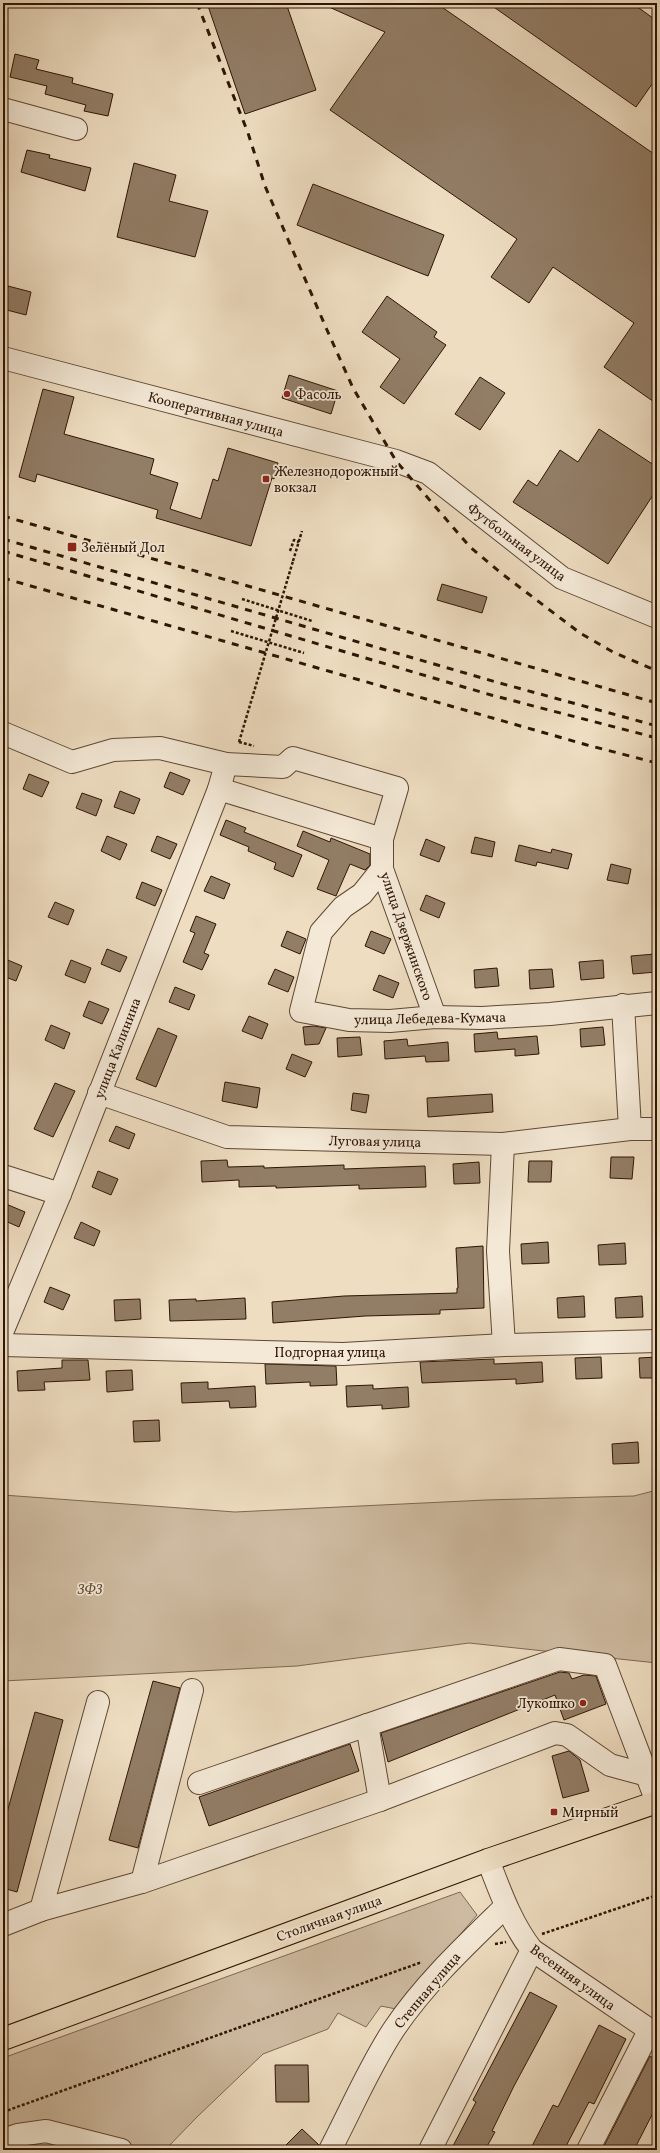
<svg xmlns="http://www.w3.org/2000/svg" width="660" height="2153" font-family="Vollkorn,serif">
<style>
.green{fill:#cebba1;stroke:#7e6852}
.building{fill:#927d66;stroke:#2f1504}
.lines{fill:none;stroke-linecap:round;stroke-linejoin:round}
.minor-casing{stroke:#5f4733;stroke-width:24}
.major-casing{stroke:#2f1504;stroke-width:24}
.path{stroke:#2f1504;stroke-width:2.5;stroke-dasharray:3 2;stroke-linecap:butt}
.minor{stroke:#f4e9d7;stroke-width:22}
.major{stroke:#eeddc1;stroke-width:22}
.rail{stroke:#2f1504;stroke-width:3;stroke-dasharray:7 7;stroke-linecap:butt}
.path-bridge{stroke:#2f1504;stroke-width:2.5;stroke-dasharray:3 2;stroke-linecap:butt}
.poi-dot{fill:#8f2418;stroke:#f4e9d7;stroke-width:1.5}
.labels{text-anchor:middle;stroke-width:3.5;stroke-linejoin:round;paint-order:stroke}
.poi-label{font-size:14px;fill:#2f1504;stroke:#f4e9d7;text-anchor:start}
.street-label{font-size:14px;fill:#2f1504;stroke:#f4e9d7}
.park-label{font-size:14px;font-style:italic;fill:#5f4733;stroke:#f4e9d7}
</style>
<rect width="100%" height="100%" fill="#eeddc1"/>
<filter id="stains"><feTurbulence type="fractalNoise" baseFrequency=".005" numOctaves="4"/><feColorMatrix values="0 0 0 0 .2 0 0 0 0 .09 0 0 0 0 .02 0 0 0 .5 -.17"/></filter>
<radialGradient id="worn" r=".72"><stop offset=".6" stop-color="#630" stop-opacity="0"/><stop offset="1" stop-color="#630" stop-opacity=".3"/></radialGradient>
<g class="green">
<polygon points="657,1490 657,1663 469,1643 297,1666 3,1681 3,1495 235,1512 486,1500 634,1496"/>
<polygon points="460,1892 477,1915 396,2009 381,2006 366,2027 338,2013 328,2029 263,2054 197,2117 165,2150 3,2150 3,2058"/>
</g>
<g class="building">
<polygon points="207,3 286,3 316,90 245,114"/>
<polygon points="320,3 436,3 657,156 657,404 604,367 634,323 553,267 529,303 491,277 517,239 330,110 385,32"/>
<polygon points="488,3 632,3 657,21 657,77 636,107"/>
<polygon points="15,54 39,60 36,69 73,78 72,83 113,94 108,116 84,111 86,105 45,94 47,86 10,77"/>
<polygon points="27,150 50,155 49,158 91,168 85,191 21,172"/>
<polygon points="134,163 176,175 169,201 208,211 195,257 117,237"/>
<polygon points="313,184 444,235 428,276 297,225"/>
<polygon points="8,286 31,292 26,315 3,309"/>
<polygon points="387,296 437,332 434,337 446,345 404,404 380,387 400,359 362,332"/>
<polygon points="289,375 338,391 331,414 282,398"/>
<polygon points="480,377 505,393 480,430 455,414"/>
<polygon points="43,389 74,397 64,434 154,459 150,474 178,483 170,509 201,519 213,479 218,481 228,448 278,463 274,479 272,478 251,546 156,518 158,510 108,495 37,474 35,482 19,477"/>
<polygon points="599,429 657,467 657,489 608,564 513,502 528,480 537,486 560,450 578,462"/>
<polygon points="442,584 487,597 482,613 437,600"/>
<polygon points="170,772 190,780 183,795 164,787"/>
<polygon points="29,774 49,782 42,797 23,789"/>
<polygon points="120,791 140,799 134,814 114,807"/>
<polygon points="82,793 102,800 96,816 76,808"/>
<polygon points="226,820 246,828 244,832 302,855 293,877 274,869 276,863 248,851 249,847 220,835"/>
<polygon points="303,831 330,842 331,838 370,854 370,865 365,870 350,864 336,896 317,889 329,860 297,846"/>
<polygon points="107,836 127,844 120,860 101,851"/>
<polygon points="157,836 177,844 170,859 151,851"/>
<polygon points="475,837 495,842 492,857 471,853"/>
<polygon points="426,839 445,847 439,862 420,855"/>
<polygon points="519,845 551,853 552,849 572,854 568,869 537,862 536,866 515,861"/>
<polygon points="611,864 631,869 628,884 607,880"/>
<polygon points="211,876 230,884 224,899 204,891"/>
<polygon points="142,882 162,890 155,906 136,898"/>
<polygon points="426,895 445,903 439,918 420,910"/>
<polygon points="55,902 74,910 68,925 48,917"/>
<polygon points="196,916 216,924 204,953 209,955 202,970 183,962 195,933 190,931"/>
<polygon points="287,931 306,939 300,954 281,946"/>
<polygon points="371,931 391,939 384,954 365,946"/>
<polygon points="107,949 127,957 120,972 101,964"/>
<polygon points="655,954 656,972 633,974 631,956"/>
<polygon points="3,958 22,966 16,981 3,976"/>
<polygon points="71,960 91,968 85,983 65,975"/>
<polygon points="603,960 604,978 581,980 579,962"/>
<polygon points="497,968 499,986 475,988 474,970"/>
<polygon points="275,969 294,977 288,992 268,984"/>
<polygon points="552,969 554,987 530,989 529,970"/>
<polygon points="379,975 399,983 393,998 373,990"/>
<polygon points="175,987 195,995 189,1010 169,1002"/>
<polygon points="89,1001 109,1009 102,1024 83,1016"/>
<polygon points="249,1016 268,1024 262,1039 242,1031"/>
<polygon points="51,1025 70,1033 64,1049 45,1040"/>
<polygon points="314,1026 326,1028 319,1044 305,1045 303,1027"/>
<polygon points="603,1027 605,1045 581,1047 580,1029"/>
<polygon points="158,1028 177,1036 156,1087 136,1079"/>
<polygon points="497,1032 498,1039 537,1036 539,1054 515,1056 515,1049 475,1052 474,1034"/>
<polygon points="360,1037 362,1055 338,1057 337,1038"/>
<polygon points="407,1039 408,1046 448,1042 449,1061 426,1062 425,1056 385,1059 384,1041"/>
<polygon points="292,1054 312,1062 305,1077 286,1069"/>
<polygon points="225,1082 260,1088 257,1108 222,1101"/>
<polygon points="55,1083 75,1091 53,1137 34,1129"/>
<polygon points="353,1093 369,1095 366,1113 351,1110"/>
<polygon points="492,1094 493,1112 428,1117 427,1098"/>
<polygon points="116,1126 135,1134 129,1149 109,1141"/>
<polygon points="611,1157 634,1157 632,1179 610,1178"/>
<polygon points="227,1160 228,1167 264,1166 264,1168 344,1165 344,1169 425,1166 426,1187 359,1189 359,1185 276,1188 276,1186 239,1187 239,1180 202,1182 201,1161"/>
<polygon points="529,1161 552,1161 551,1182 528,1182"/>
<polygon points="479,1162 480,1183 454,1184 453,1164"/>
<polygon points="98,1171 118,1179 111,1195 92,1187"/>
<polygon points="6,1204 25,1212 19,1227 3,1220 3,1211"/>
<polygon points="81,1222 100,1231 94,1246 74,1238"/>
<polygon points="548,1242 549,1263 522,1264 521,1244"/>
<polygon points="625,1243 626,1264 599,1265 598,1245"/>
<polygon points="483,1246 484,1308 440,1310 440,1314 365,1316 273,1323 272,1302 344,1296 457,1293 457,1288 458,1288 456,1248"/>
<polygon points="50,1287 70,1295 63,1310 44,1302"/>
<polygon points="584,1296 585,1317 558,1318 557,1298"/>
<polygon points="642,1296 643,1317 616,1318 615,1298"/>
<polygon points="245,1298 246,1319 170,1321 169,1300 196,1299 196,1301"/>
<polygon points="140,1299 141,1319 115,1321 114,1300"/>
<polygon points="601,1357 602,1378 576,1379 575,1358"/>
<polygon points="657,1357 657,1378 640,1378 639,1358"/>
<polygon points="494,1359 494,1364 542,1362 543,1382 516,1384 516,1379 422,1383 420,1362"/>
<polygon points="62,1360 88,1360 90,1380 44,1382 45,1390 18,1391 17,1371 62,1368"/>
<polygon points="265,1364 336,1366 337,1385 310,1386 310,1382 266,1384"/>
<polygon points="132,1370 133,1390 107,1392 106,1371"/>
<polygon points="208,1382 208,1389 255,1386 256,1407 230,1408 229,1401 182,1403 181,1383"/>
<polygon points="373,1385 373,1389 408,1387 409,1407 382,1409 382,1405 347,1407 346,1386"/>
<polygon points="159,1420 160,1441 134,1442 133,1421"/>
<polygon points="638,1442 639,1463 613,1464 612,1444"/>
<polygon points="560,1672 569,1673 572,1679 584,1675 596,1676 606,1704 564,1720 555,1695 388,1762 381,1733"/>
<polygon points="153,1681 180,1688 138,1848 109,1840"/>
<polygon points="35,1712 63,1720 17,1892 3,1888 3,1827"/>
<polygon points="350,1744 359,1771 209,1826 199,1797"/>
<polygon points="569,1751 580,1760 589,1791 563,1798 552,1756"/>
<polygon points="530,1992 557,2006 514,2086 492,2131 495,2132 485,2150 460,2150 453,2146 476,2102 473,2100"/>
<polygon points="599,2025 626,2039 594,2104 589,2102 564,2150 530,2150 553,2105 558,2107"/>
<polygon points="650,2056 657,2060 657,2105 634,2150 602,2150"/>
<polygon points="275,2065 308,2065 309,2102 276,2102"/>
<polygon points="302,2129 319,2145 318,2150 281,2150"/>
</g>
<g class="lines">
<g class="minor-casing">
<g id="minor">
<polyline points="3,109 76,129"/>
<polyline points="3,358 396,461 428,473 562,578 657,617"/>
<polyline points="3,733 72,762 113,750 160,748 226,764 283,767 293,758 397,788 382,839 382,869 435,1017"/>
<polyline points="219,789 382,839"/>
<polyline points="382,869 362,894 343,907 321,932 301,1011 349,1020 390,1021 435,1017 482,1018 550,1014 657,1003"/>
<polyline points="623,1005 630,1129"/>
<polyline points="99,1093 227,1137 503,1144 630,1129 657,1129"/>
<polyline points="503,1144 498,1251 504,1345"/>
<polyline points="3,1176 60,1194"/>
<polyline points="3,1330 60,1194 219,789 226,764"/>
<polyline points="3,1345 343,1354 504,1345 657,1341"/>
<polyline points="367,1725 380,1800"/>
<polyline points="199,1783 559,1659 605,1665 657,1802"/>
<path d="M 488,1860 C 500,1891 511,1923 532,1950 L 657,2035"/>
<polyline points="142,1882 192,1690"/>
<polyline points="41,1910 98,1702"/>
<polyline points="3,1925 41,1910 142,1882 380,1800 555,1733 567,1735 610,1765 647,1775"/>
<polyline points="3,2140 18,2135 46,2131 121,2150"/>
<path d="M 330,2150 C 351,2110 369,2067 394,2029 C 425,1983 466,1945 506,1906"/>
<polyline points="430,2150 532,1950"/>
<polyline points="588,2150 649,2031"/>
</g>
</g>
<g class="major-casing">
<polyline id="major" points="3,2039 488,1860 657,1802"/>
</g>
<g class="path">
<polyline points="290,551 294,540 299,542"/>
<polyline points="293,561 302,531"/>
<polyline points="242,599 312,621"/>
<polyline points="231,631 304,653"/>
<polyline points="239,742 254,746"/>
<polyline points="542,1934 657,1895"/>
<polyline points="495,1944 506,1942"/>
<polyline points="3,2112 422,1962"/>
</g>
<use href="#minor" class="minor"/>
<use href="#major" class="major"/>
<g class="rail">
<polyline points="197,3 248,133 265,186 327,330 353,388 396,461 470,547 501,573 580,633 613,652 657,671"/>
<polyline points="3,516 657,703"/>
<polyline points="3,539 496,682 657,726"/>
<polyline points="3,551 491,695 657,738"/>
<polyline points="3,578 587,745 657,763"/>
</g>
<polyline class="path-bridge" points="239,742 293,561"/>
</g>
<g class="poi-dot">
<circle cx="287" cy="394" r="4"/>
<rect x="262" y="475" width="8" height="8" rx="2"/>
<rect x="67" y="542" width="10" height="10" rx="2"/>
<circle cx="583" cy="1703" r="4"/>
<rect x="550" y="1808" width="8" height="8" rx="2"/>
</g>
<g class="labels">
<g class="poi-label">
<text x="295" y="399">Фасоль</text>
<text x="274" y="476">Железнодорожный<tspan x="274" dy="16">вокзал</tspan></text>
<text x="81" y="552">Зелёный Дол</text>
<text x="575" y="1708" text-anchor="end">Лукошко</text>
<text x="562" y="1817">Мирный</text>
</g>
<g class="street-label">
<text transform="translate(216 414) rotate(15)" y="5">Кооперативная улица</text>
<text transform="translate(517 542) rotate(37)" y="5">Футбольная улица</text>
<text transform="translate(407 936) rotate(71)" y="5">улица Дзержинского</text>
<text transform="translate(430 1018) rotate(-1)" y="5">улица Лебедева-Кумача</text>
<text transform="translate(117 1048) rotate(-69)" y="5">улица Калинина</text>
<text transform="translate(375 1141) rotate(1)" y="5">Луговая улица</text>
<text x="330" y="1357">Подгорная улица</text>
<text transform="translate(329 1918) rotate(-20)" y="5">Столичная улица</text>
<text transform="translate(573 1977) rotate(36)" y="5">Весенняя улица</text>
<text transform="translate(427 1990) rotate(-50)" y="5">Степная улица</text>
</g>
<g class="park-label">
<text x="90" y="1594">ЗФЗ</text>
</g>
</g>
<rect width="660" height="2153" fill="none" stroke="#eeddc1" stroke-width="16"/>
<rect x="4" y="4" width="652" height="2145" fill="none" stroke="#2f1504" stroke-width="2"/>
<rect x="8" y="8" width="644" height="2137" fill="none" stroke="#2f1504"/>
<rect width="100%" height="100%" filter="url(#stains)"/>
<rect width="100%" height="100%" fill="url(#worn)"/>
</svg>
